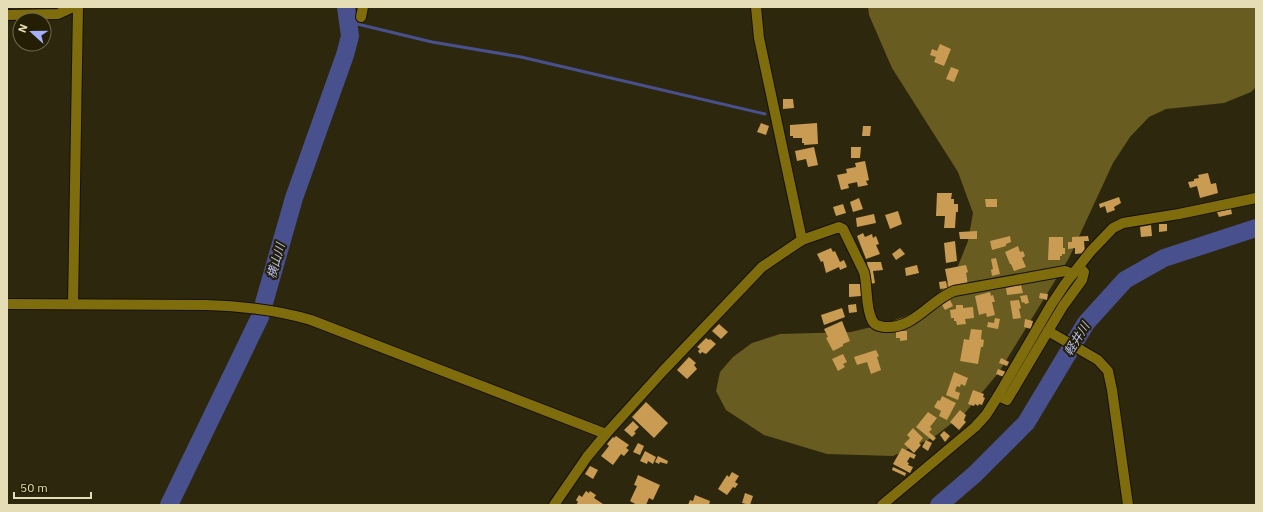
<svg xmlns="http://www.w3.org/2000/svg" width="1263" height="512" font-family="'IBM Plex Sans','Noto Sans JP',sans-serif">
<style>
.forest{fill:#695c20}
.lines{fill:none;stroke-linecap:round;stroke-linejoin:round}
.stream{stroke:#49508e;stroke-width:3}
.river{stroke:#49508e;stroke-width:18}
.building{fill:#c99b53}
.minor-casing{stroke:#161000;stroke-width:12}
.minor{stroke:#7e6c0d;stroke-width:10}
.labels{text-anchor:middle;stroke-width:4;stroke-linejoin:round;paint-order:stroke}
.water-label{font-size:12px;font-style:italic;fill:#b6bff6;stroke:#241e04}
</style>
<rect width="100%" height="100%" fill="#2d280d"/>
<polygon class="forest" points="868,7 1256,7 1256,87 1251,92 1224,103 1166,109 1149,117 1130,137 1113,163 1069,258 999,372 965,413 934,437 893,456 827,454 764,435 726,410 716,391 720,372 733,357 752,343 780,334 851,332 884,324 906,316 926,305 941,291 956,271 968,241 973,213 958,172 892,68 869,15"/>
<g class="lines">
<polyline class="stream" points="349,22 432,42 521,57 765,114"/>
<g class="river">
<polyline points="169,505 260,317 294,198 345,55 350,36 346,7"/>
<polyline points="939,505 975,474 1026,423 1086,323 1125,280 1164,258 1256,228"/>
</g>
</g>
<g class="building">
<polygon points="940,44 951,49 944,66 934,62 936,57 930,55 932,49 937,51"/>
<polygon points="951,67 959,70 954,82 946,79"/>
<polygon points="783,99 793,99 794,108 783,109"/>
<polygon points="761,123 769,126 766,135 757,132"/>
<polygon points="817,123 818,144 804,145 804,143 802,143 802,138 793,138 793,136 790,136 790,125"/>
<polygon points="863,126 871,126 870,136 862,136"/>
<polygon points="814,147 818,165 808,167 806,159 797,161 795,151"/>
<polygon points="851,147 861,147 860,158 851,158"/>
<polygon points="865,161 869,180 866,181 868,185 858,187 857,182 848,184 849,188 841,190 837,175 847,173 846,169 856,167 855,163"/>
<polygon points="1208,173 1211,184 1216,183 1218,193 1200,198 1197,186 1190,188 1188,182 1194,181 1194,179 1199,178 1198,175"/>
<polygon points="937,193 952,193 951,199 954,199 954,204 958,204 958,212 956,212 955,228 944,228 945,216 936,216"/>
<polygon points="1119,197 1121,203 1114,207 1115,210 1107,213 1105,206 1100,208 1099,204"/>
<polygon points="859,198 863,209 853,212 850,202"/>
<polygon points="985,199 997,199 997,207 986,207"/>
<polygon points="843,204 846,213 836,216 833,207"/>
<polygon points="1231,209 1232,214 1219,217 1217,212"/>
<polygon points="898,211 902,224 890,229 885,215"/>
<polygon points="874,214 876,223 857,227 856,218"/>
<polygon points="1159,224 1167,224 1167,231 1159,232"/>
<polygon points="1151,225 1152,236 1141,237 1140,227"/>
<polygon points="977,231 977,239 960,239 959,232"/>
<polygon points="863,233 865,237 872,234 873,238 876,236 879,244 876,245 880,254 866,259 857,236"/>
<polygon points="1010,236 1011,242 1006,244 1006,246 992,250 990,241"/>
<polygon points="1088,236 1089,241 1084,241 1085,253 1075,254 1075,248 1068,249 1068,242 1072,242 1072,237"/>
<polygon points="1049,237 1063,237 1063,248 1065,248 1065,254 1062,254 1062,256 1060,256 1060,260 1048,260"/>
<polygon points="955,241 957,261 946,263 944,243"/>
<polygon points="1018,246 1020,252 1023,251 1025,256 1022,258 1026,267 1014,271 1011,264 1010,264 1005,252"/>
<polygon points="831,248 833,252 835,251 840,262 844,260 847,267 840,270 839,267 826,273 823,261 821,262 817,254"/>
<polygon points="900,248 905,254 896,260 892,254"/>
<polygon points="996,258 1000,274 992,276 991,270 993,269 991,259"/>
<polygon points="867,262 881,262 883,270 873,271 875,283 870,284"/>
<polygon points="917,265 919,273 906,276 905,268"/>
<polygon points="966,265 968,272 966,273 968,285 949,289 945,269"/>
<polygon points="946,281 947,288 940,289 939,282"/>
<polygon points="849,284 861,284 861,296 849,297"/>
<polygon points="1021,285 1023,293 1007,295 1006,288"/>
<polygon points="990,292 991,296 993,295 995,302 992,302 995,315 987,317 986,313 979,315 975,296"/>
<polygon points="1040,293 1048,294 1047,300 1039,298"/>
<polygon points="1027,295 1029,303 1025,304 1024,302 1022,303 1020,296"/>
<polygon points="950,300 953,306 945,310 942,305"/>
<polygon points="1019,300 1021,308 1019,309 1021,318 1013,319 1010,301"/>
<polygon points="856,304 857,312 849,313 848,305"/>
<polygon points="956,305 963,305 963,308 973,307 974,318 965,319 966,324 957,325 956,321 954,321 954,318 951,318 950,310 956,309"/>
<polygon points="842,308 845,317 824,325 821,315"/>
<polygon points="995,318 1000,319 998,329 987,327 988,322 994,323"/>
<polygon points="1025,319 1033,321 1031,329 1024,327"/>
<polygon points="842,321 850,341 843,344 843,346 833,351 826,338 828,337 824,329"/>
<polygon points="719,324 728,332 721,339 712,331"/>
<polygon points="971,329 982,330 981,339 984,340 983,347 981,347 978,364 960,361 964,339 969,340"/>
<polygon points="896,331 907,331 907,340 900,341 900,338 896,338"/>
<polygon points="706,338 709,340 710,339 716,344 706,354 702,352 700,354 698,351 700,349 697,347"/>
<polygon points="876,350 879,356 877,357 881,370 871,374 867,362 857,365 854,357"/>
<polygon points="843,354 847,362 843,364 845,367 838,371 832,359"/>
<polygon points="689,357 696,363 694,365 697,369 687,379 677,370"/>
<polygon points="1001,358 1009,362 1007,366 999,363"/>
<polygon points="998,369 1006,372 1004,377 996,374"/>
<polygon points="954,372 968,378 965,386 961,384 960,387 957,386 955,391 960,393 958,400 946,395"/>
<polygon points="973,390 984,394 983,397 985,398 982,405 979,404 978,406 975,404 974,406 968,404"/>
<polygon points="942,396 956,403 947,420 939,416 941,411 934,407 938,400 940,401"/>
<polygon points="646,402 668,423 654,438 632,417"/>
<polygon points="960,410 966,415 964,420 966,422 959,430 950,422"/>
<polygon points="928,412 937,418 930,427 932,429 929,432 936,438 933,441 916,427"/>
<polygon points="633,421 639,427 634,432 636,433 632,437 624,430"/>
<polygon points="913,428 923,438 919,443 921,445 914,453 904,444 910,438 907,435"/>
<polygon points="944,431 950,436 945,442 940,435"/>
<polygon points="616,436 629,445 626,448 629,450 624,456 621,454 613,465 601,456 609,446 607,444 613,437 614,438"/>
<polygon points="926,440 932,443 928,451 922,447"/>
<polygon points="638,443 644,446 640,455 633,452"/>
<polygon points="902,448 916,455 914,459 910,457 907,462 909,463 908,465 913,467 910,473 893,464"/>
<polygon points="645,451 656,457 653,464 648,461 647,464 640,461"/>
<polygon points="658,456 668,461 667,464 660,462 659,464 655,462"/>
<polygon points="590,466 598,470 593,479 585,474"/>
<polygon points="893,467 906,473 905,476 892,470"/>
<polygon points="732,472 739,476 735,482 738,484 735,488 733,487 727,495 718,489 727,475 729,477"/>
<polygon points="638,475 660,485 653,500 649,498 646,505 637,505 630,501 637,486 634,485"/>
<polygon points="586,491 589,493 590,491 596,495 594,498 603,504 602,505 576,505 578,502 576,500 579,495 582,497"/>
<polygon points="745,493 753,496 750,505 742,503"/>
<polygon points="695,495 710,501 709,505 688,505 690,500 693,501"/>
</g>
<g class="lines">
<g class="minor-casing">
<g id="minor">
<polyline points="756,7 759,38 802,240"/>
<polyline points="7,15 58,14 73,7"/>
<polyline points="361,17 363,7"/>
<polyline points="1079,267 1084,272 1082,280 1063,306 1048,331 1098,360 1108,371 1112,390 1128,505"/>
<path d="M 7,304 L 206,305 C 242,306 276,310 311,320 L 606,434"/>
<polyline points="73,304 78,7"/>
<polyline points="998,396 1007,400 1048,331"/>
<path d="M 554,505 L 587,457 L 606,434 L 662,372 L 762,267 L 802,240 L 839,227 L 843,229 L 864,272 C 868,287 865,306 872,320 C 875,326 879,326 885,327 C 914,329 929,301 954,291 L 1065,271 L 1073,274"/>
<polyline points="882,505 975,427 986,415 998,396 1051,305 1065,284 1091,251 1113,228 1123,223 1179,214 1256,198"/>
</g>
</g>
<use href="#minor" class="minor"/>
</g>
<g class="labels">
<g class="water-label">
<text transform="translate(276 261) rotate(-74)" y="4">横山川</text>
<text transform="translate(1077 339) rotate(-58)" y="4">軽井川</text>
</g>
</g>
<rect width="1263" height="512" fill="none" stroke="#e5ddb5" stroke-width="16"/>
<g transform="translate(32 32) rotate(291)"><circle r="19" fill="#241e04" stroke="#716a4b"/>
<path d="M0-3L7 15L0 10L-7 15Z" fill="#a6b1fc"/>
<text y="-6" font-size="11" font-weight="bold" text-anchor="middle" fill="#e5ddb5">N</text>
</g>
<path d="M14 492v6h77v-6" fill="none" stroke="#e5ddb5" stroke-width="2"/>
<text x="20" y="492" font-size="12" fill="#e5ddb5" stroke="#241e04" stroke-width="3" paint-order="stroke">50 m</text>
</svg>
